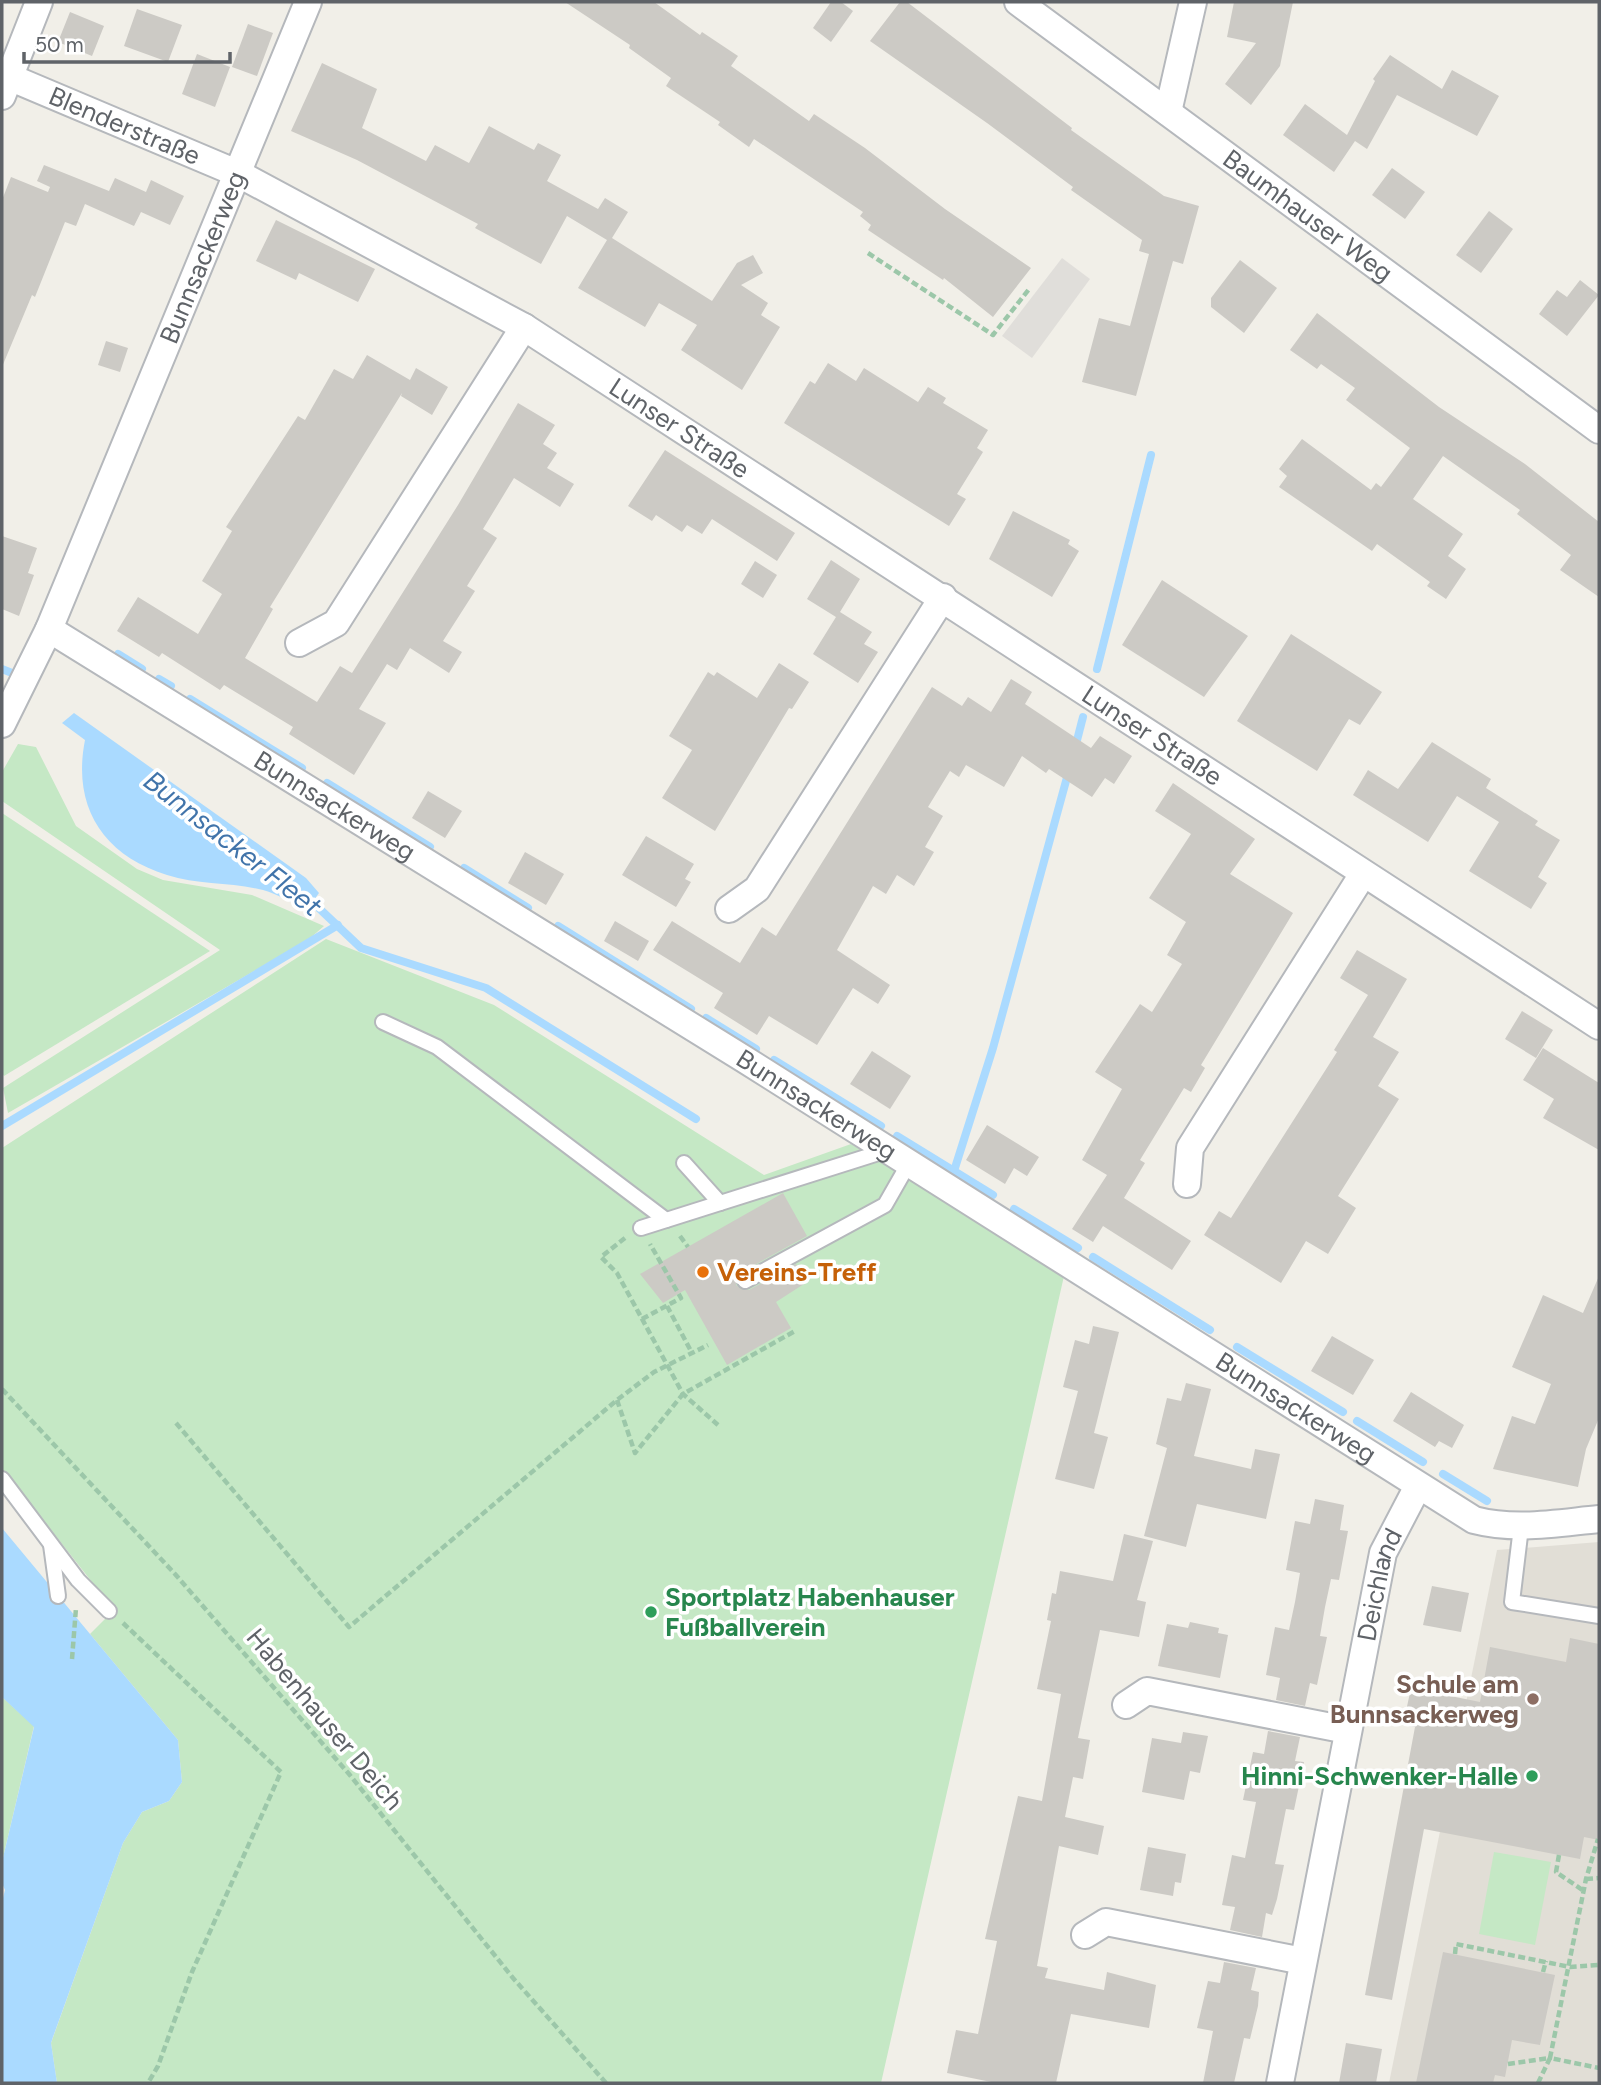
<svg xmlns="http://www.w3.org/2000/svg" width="1601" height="2085" font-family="Figtree,sans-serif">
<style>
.industrial{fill:#e0deda}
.education{fill:#e1ded6}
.green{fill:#c5e8c5}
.water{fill:#aadaff}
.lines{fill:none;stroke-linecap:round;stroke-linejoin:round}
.stream{stroke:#aadaff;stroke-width:8}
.building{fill:#cccac5}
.service-casing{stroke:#b5b8bc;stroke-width:18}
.minor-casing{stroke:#b5b8bc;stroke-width:30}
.path{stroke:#9cc7a9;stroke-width:4.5;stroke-dasharray:7 3.5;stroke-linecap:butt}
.service{stroke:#fff;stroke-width:14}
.minor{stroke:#fff;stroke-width:26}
.food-dot{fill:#e8710a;stroke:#fff;stroke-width:2.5}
.leisure-dot{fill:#2e9e5b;stroke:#fff;stroke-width:2.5}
.education-dot{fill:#8d6e63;stroke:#fff;stroke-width:2.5}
.labels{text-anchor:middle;stroke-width:7;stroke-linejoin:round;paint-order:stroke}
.street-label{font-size:26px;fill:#5f6368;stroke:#fff}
.food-label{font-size:26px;font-weight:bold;fill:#c56008;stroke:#fff;text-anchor:start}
.leisure-label{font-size:26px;font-weight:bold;fill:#27864d;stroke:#fff;text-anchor:start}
.education-label{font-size:26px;font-weight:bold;fill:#785e54;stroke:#fff;text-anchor:end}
.water-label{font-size:28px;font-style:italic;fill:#4174aa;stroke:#fff}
</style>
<rect width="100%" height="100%" fill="#f1efe8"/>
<polygon class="industrial" points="1062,258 1090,279 1032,358 1002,336"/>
<polygon class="education" points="1599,1542 1599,2083 1389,2083 1497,1550"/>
<g class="green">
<polygon points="18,744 36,747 76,826 137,869 163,880 252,895 324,926 308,940 8,1113 3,1088 220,950 2,801 2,772"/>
<polygon points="2,813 210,951 4,1076 2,1073"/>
<polygon points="326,939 494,1005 764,1175 851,1144 1064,1276 881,2083 57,2083 51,2043 123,1843 142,1812 169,1801 182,1782 178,1740 90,1634 114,1610 14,1483 2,1492 2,1148"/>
<polygon points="2,1697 34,1726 2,1862"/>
<polygon points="1494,1852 1551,1862 1535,1945 1479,1934"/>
</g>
<g class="water">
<path d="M 74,713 L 306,878 L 319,893 L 307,910 C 293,904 278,894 263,890 C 232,882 198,885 167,875 C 102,855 72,806 85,740 L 62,723 Z"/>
<polygon points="2,1528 178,1740 182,1782 169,1801 142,1812 123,1843 53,2037 51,2043 57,2083 2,2083 2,1902 5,1890 2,1883 2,1862 34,1727 2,1697"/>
</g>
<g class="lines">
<g class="stream">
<polyline points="118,654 142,669"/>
<polyline points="2,669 12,673"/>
<polyline points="1097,669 1151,455"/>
<polyline points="159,679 171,686"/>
<polyline points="190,699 302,768"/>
<polyline points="1075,748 1083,717"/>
<polyline points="327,783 430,847"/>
<polyline points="464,868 528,908"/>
<polyline points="305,895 361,948 486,988 696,1119"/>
<polyline points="558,926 691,1009"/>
<polyline points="706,1018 756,1049"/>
<polyline points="774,1060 881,1126"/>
<polyline points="2,1126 338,925"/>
<polyline points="897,1136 993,1195"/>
<polyline points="954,1171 993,1048 1069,770"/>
<polyline points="1014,1209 1078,1248"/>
<polyline points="1093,1257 1210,1330"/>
<polyline points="1237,1347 1343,1412"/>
<polyline points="1357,1421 1423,1462"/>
<polyline points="1443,1474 1487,1501"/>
</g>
</g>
<g class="building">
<polygon points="565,2 654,2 700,35 702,32 738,56 731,66 809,121 814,114 865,148 945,209 1031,268 993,317 944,278 943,280 868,230 871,225 860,216 863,212 754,139 749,147 718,125 720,122 666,86 671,78 629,48 630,45"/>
<polygon points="831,2 841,2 853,11 831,42 813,28"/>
<polygon points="900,2 907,2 1072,128 1071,130 1164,196 1199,206 1183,264 1173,261 1136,396 1082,382 1099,318 1130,326 1149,254 1139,251 1142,240 1071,190 1073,187 987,123 870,41"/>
<polygon points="1234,2 1293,2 1280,66 1251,105 1225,84 1256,43 1227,37"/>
<polygon points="137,9 182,25 168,62 124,46"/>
<polygon points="70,12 104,26 92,56 58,42"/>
<polygon points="248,24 273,33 257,76 232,67"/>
<polygon points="197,54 230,67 215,107 182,94"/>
<polygon points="1390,55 1442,89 1452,70 1499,96 1477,136 1397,95 1367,149 1355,141 1334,172 1283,135 1305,104 1347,135 1375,81 1373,79"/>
<polygon points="322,63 377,89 362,128 426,161 435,145 469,163 489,126 534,150 538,143 561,155 547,181 598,209 605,198 628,212 612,238 712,301 737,263 753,255 763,273 741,285 768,303 761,315 780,327 742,390 681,350 697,325 659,303 645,327 578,288 607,240 567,216 541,264 475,228 478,224 357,160 291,131"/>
<polygon points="44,165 109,191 115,178 146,192 151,180 184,196 170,225 141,212 134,226 85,204 76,226 65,222 35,297 32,295 2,367 2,200 11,177 48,192 50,187 37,181"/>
<polygon points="1392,168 1425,192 1405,219 1372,195"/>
<polygon points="1489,211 1513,229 1481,273 1456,255"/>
<polygon points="276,220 375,269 358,302 299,273 296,280 256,261"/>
<polygon points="1240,260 1277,288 1244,333 1211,307 1211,298"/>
<polygon points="1580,280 1599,295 1567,336 1539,314 1557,290 1567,297"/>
<polygon points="1317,313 1439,407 1525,464 1599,522 1599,597 1560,570 1571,555 1517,514 1520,510 1443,456 1413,499 1463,534 1448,556 1466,569 1446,599 1427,586 1430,582 1377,544 1372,551 1279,487 1287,476 1279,469 1302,439 1371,490 1376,483 1381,487 1410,448 1346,400 1355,388 1321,364 1317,369 1290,350"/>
<polygon points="106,341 128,348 120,372 98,365"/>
<polygon points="367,355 410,380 416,368 448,387 432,415 401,396 402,393 270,607 273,609 245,658 317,702 340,666 352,673 458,505 518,403 555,425 543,444 557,453 547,468 574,484 560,507 514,478 483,529 497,538 467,586 475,591 443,641 462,652 449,673 410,648 397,670 387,664 359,709 386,723 354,775 289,734 293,727 224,685 220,690 162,653 159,657 117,631 138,597 198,634 222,594 202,581 232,531 226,527 298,416 305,420 334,369 353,379"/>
<polygon points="828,363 856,381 864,368 918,402 928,387 946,398 943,403 988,430 977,448 983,452 957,494 966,499 949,526 784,423 810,381 815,384"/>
<polygon points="665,450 795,533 777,561 712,519 702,534 687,525 682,532 656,515 652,521 628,506"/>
<polygon points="1013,511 1070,540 1068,544 1079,551 1052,597 989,559"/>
<polygon points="2,536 37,548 28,573 34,575 19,616 2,609"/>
<polygon points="831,560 860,579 840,612 872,632 864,644 878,652 858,683 813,654 836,617 807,599"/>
<polygon points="755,561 777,575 763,598 741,584"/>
<polygon points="1162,580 1248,636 1204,697 1122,645"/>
<polygon points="1291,634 1382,692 1360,725 1349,719 1317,771 1237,721"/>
<polygon points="779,663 809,682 792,709 789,708 715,831 662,798 692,750 669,736 708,672 714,676 717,672 757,698"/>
<polygon points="1011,679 1032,692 1025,704 1091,748 1100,736 1132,756 1114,784 1105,778 1092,797 1049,769 1046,773 1022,756 1004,787 966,765 959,777 950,771 928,807 943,816 925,847 934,852 914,886 897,875 886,894 873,886 837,950 890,985 878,1004 853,988 817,1045 769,1016 757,1035 714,1008 723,993 653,950 672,921 740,963 762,927 776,936 932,687 962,706 968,697 991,712"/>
<polygon points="1432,742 1491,779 1486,788 1538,821 1535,825 1560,840 1538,877 1547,883 1531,909 1469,871 1499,822 1457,796 1428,842 1353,795 1368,770 1398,789"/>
<polygon points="1173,783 1255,839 1230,874 1293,913 1201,1065 1205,1068 1191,1092 1184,1088 1140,1160 1145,1163 1124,1198 1191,1241 1172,1270 1103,1226 1093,1242 1072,1229 1107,1175 1082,1160 1122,1089 1095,1072 1140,1004 1152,1012 1182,964 1167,955 1186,922 1149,898 1191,834 1155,811"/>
<polygon points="428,791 462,811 445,838 412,818"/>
<polygon points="646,836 694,864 685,879 691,882 676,907 622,875"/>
<polygon points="525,852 564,874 546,905 508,883"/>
<polygon points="615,921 649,941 638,961 604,941"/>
<polygon points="1357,950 1407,979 1373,1037 1399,1052 1378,1086 1399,1099 1338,1196 1356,1208 1328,1254 1306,1241 1281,1283 1204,1235 1219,1211 1231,1218 1337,1052 1334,1050 1368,995 1340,978"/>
<polygon points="1522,1011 1553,1030 1536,1058 1505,1039"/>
<polygon points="1543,1048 1599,1083 1599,1150 1543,1118 1554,1099 1523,1080"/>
<polygon points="872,1051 911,1076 890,1109 850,1084"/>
<polygon points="987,1125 1039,1157 1027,1176 1014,1168 1005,1184 966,1160"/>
<polygon points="783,1193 807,1236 740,1273 736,1285 741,1289 749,1290 796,1264 807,1282 776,1302 791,1328 727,1365 685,1290 663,1303 640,1274"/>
<polygon points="1599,1276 1599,1418 1586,1449 1578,1487 1493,1469 1512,1416 1535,1424 1551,1384 1512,1367 1543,1295 1583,1313"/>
<polygon points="1093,1326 1119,1332 1094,1433 1108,1437 1094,1489 1055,1479 1078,1391 1063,1387 1075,1340 1089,1344"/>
<polygon points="1332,1336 1374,1360 1353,1395 1311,1371"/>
<polygon points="1186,1383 1211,1389 1194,1456 1251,1469 1255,1449 1280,1454 1266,1519 1197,1504 1186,1547 1144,1536 1167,1448 1156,1444 1167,1398 1181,1401"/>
<polygon points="1411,1392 1464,1425 1452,1448 1439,1441 1435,1447 1393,1421"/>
<polygon points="1315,1499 1344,1505 1340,1530 1348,1531 1339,1580 1331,1579 1325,1607 1320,1636 1327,1637 1317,1685 1310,1683 1305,1706 1276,1700 1280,1678 1266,1675 1275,1627 1289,1630 1295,1602 1300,1573 1286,1570 1295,1521 1310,1524"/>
<polygon points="1124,1534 1153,1541 1137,1600 1146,1602 1139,1637 1100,1630 1078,1738 1090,1740 1083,1779 1073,1777 1065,1817 1104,1826 1098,1855 1059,1846 1037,1966 1048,1968 1045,1978 1104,1990 1107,1972 1156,1985 1149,2028 1071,2014 1056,2083 996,2083 947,2073 956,2030 978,2034 997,1941 985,1939 1018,1796 1042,1801 1061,1694 1037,1689 1051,1621 1047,1620 1052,1593 1056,1594 1060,1571 1113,1581"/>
<polygon points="1432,1586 1469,1593 1461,1632 1423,1625"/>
<polygon points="1190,1622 1219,1628 1218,1633 1228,1635 1220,1678 1158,1666 1167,1624 1188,1628"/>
<polygon points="1570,1638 1599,1644 1599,1840 1584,1837 1580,1859 1424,1829 1392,2000 1365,1995 1415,1727 1403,1725 1411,1688 1480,1702 1490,1647 1566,1662"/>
<polygon points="1268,1731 1300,1737 1295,1761 1304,1762 1294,1810 1286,1809 1275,1864 1284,1865 1277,1899 1272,1915 1266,1913 1262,1937 1230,1930 1235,1907 1222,1905 1232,1855 1245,1858 1256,1802 1243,1800 1253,1752 1264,1754"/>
<polygon points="1183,1732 1208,1736 1200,1773 1190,1771 1184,1800 1142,1792 1152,1738 1181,1743"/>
<polygon points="1148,1847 1186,1854 1181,1883 1175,1882 1173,1896 1140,1890"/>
<polygon points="1443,1952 1555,1975 1540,2045 1512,2040 1505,2077 1495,2075 1493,2083 1416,2083"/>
<polygon points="1224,1962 1256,1968 1251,1990 1259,1992 1258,2006 1250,2039 1244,2038 1234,2083 1203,2083 1213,2031 1197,2028 1208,1981 1220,1983"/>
<polygon points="1346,2043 1382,2049 1376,2083 1339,2083"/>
</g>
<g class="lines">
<g class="service-casing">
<g id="service">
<polyline points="383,1022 437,1047 666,1220"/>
<polyline points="684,1163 720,1203"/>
<polyline points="641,1228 888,1150"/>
<polyline points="745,1281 885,1205 909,1163"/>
<polyline points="2,1479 78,1580 109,1611"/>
<polyline points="1521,1527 1512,1602 1599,1616"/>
<polyline points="51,1545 58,1596"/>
</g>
</g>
<g class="minor-casing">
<g id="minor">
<path id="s1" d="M 1018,2 L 1599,430"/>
<path id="s2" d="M 2,74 L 239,174 L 524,327 L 1599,1026"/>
<polyline points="2,96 39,2"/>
<polyline points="1168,112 1193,2"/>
<path id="s3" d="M 49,629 L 744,1059 L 1474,1520 C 1516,1531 1557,1523 1599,1519"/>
<polyline points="299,643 336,623 524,327"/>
<path id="s4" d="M 2,724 L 49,629 L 308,2"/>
<polyline points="729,909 757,889 943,597"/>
<polyline points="1187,1184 1190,1148 1363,874"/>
<polyline points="1126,1705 1147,1691 1347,1730"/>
<polyline points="1085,1935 1106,1922 1303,1961"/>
<path id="s5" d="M 1280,2083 L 1383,1553 L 1418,1486"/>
</g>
</g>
<g class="path">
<polyline points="868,253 993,335 1030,288"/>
<polyline points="680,1236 688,1247"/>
<polyline points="625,1238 601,1257 617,1273 683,1394 718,1425"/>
<polyline points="667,1306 692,1353"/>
<polyline points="642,1319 681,1298 650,1244"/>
<polyline points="2,1389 175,1574 349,1774 513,1978 606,2083"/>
<polyline points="617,1400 635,1453 683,1394 795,1331"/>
<polyline points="176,1423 349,1627 617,1400 654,1372 708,1345"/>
<polyline points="123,1623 281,1772 192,1972 158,2066 148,2083"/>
<polyline points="72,1659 76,1608"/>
<polyline points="1559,1855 1556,1872 1584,1891"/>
<polyline points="1586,1879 1599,1878"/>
<polyline points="1455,1954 1456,1944 1570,1967 1599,1965"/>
<polyline points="1543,1972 1546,1961"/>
<polyline points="1508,2064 1550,2058 1586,1879 1598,1839"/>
<polyline points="1538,2083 1550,2058 1599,2068"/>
</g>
<use href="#service" class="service"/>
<use href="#minor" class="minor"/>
</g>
<circle class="food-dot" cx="703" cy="1272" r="7"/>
<g class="leisure-dot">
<circle cx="651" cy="1612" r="7"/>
<circle cx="1532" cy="1776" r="7"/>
</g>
<circle class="education-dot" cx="1533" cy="1699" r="7"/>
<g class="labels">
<g class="street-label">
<text dy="9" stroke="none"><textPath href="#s2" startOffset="133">Blenderstraße</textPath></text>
<text dy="9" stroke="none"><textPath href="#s1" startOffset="360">Baumhauser Weg</textPath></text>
<text dy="9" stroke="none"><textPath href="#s4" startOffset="508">Bunnsackerweg</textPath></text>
<text dy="9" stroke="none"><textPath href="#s2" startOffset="766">Lunser Straße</textPath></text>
<text dy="9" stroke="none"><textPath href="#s2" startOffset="1330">Lunser Straße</textPath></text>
<text dy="9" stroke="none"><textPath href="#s3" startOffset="336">Bunnsackerweg</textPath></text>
<text dy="9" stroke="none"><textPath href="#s3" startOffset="903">Bunnsackerweg</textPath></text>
<text dy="9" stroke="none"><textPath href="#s3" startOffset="1470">Bunnsackerweg</textPath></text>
<text dy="9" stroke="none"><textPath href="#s5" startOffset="508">Deichland</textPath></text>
<text transform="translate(325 1719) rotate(50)" y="9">Habenhauser Deich</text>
</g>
<g class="food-label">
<text x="717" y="1281">Vereins-Treff</text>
</g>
<g class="leisure-label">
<text x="665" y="1606">Sportplatz Habenhauser<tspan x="665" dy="30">Fußballverein</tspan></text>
<text x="1518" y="1785" text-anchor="end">Hinni-Schwenker-Halle</text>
</g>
<g class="education-label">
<text x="1519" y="1693">Schule am<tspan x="1519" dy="30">Bunnsackerweg</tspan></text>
</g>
<g class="water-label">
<text transform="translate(233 843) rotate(38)" y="10">Bunnsacker Fleet</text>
</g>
</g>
<rect width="1601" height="2085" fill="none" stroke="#5f6368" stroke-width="7"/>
<path d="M24 52v10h206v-10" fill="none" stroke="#5f6368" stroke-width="3.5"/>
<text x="35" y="52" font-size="21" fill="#5f6368" stroke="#ffffff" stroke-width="5" paint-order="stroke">50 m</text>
</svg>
